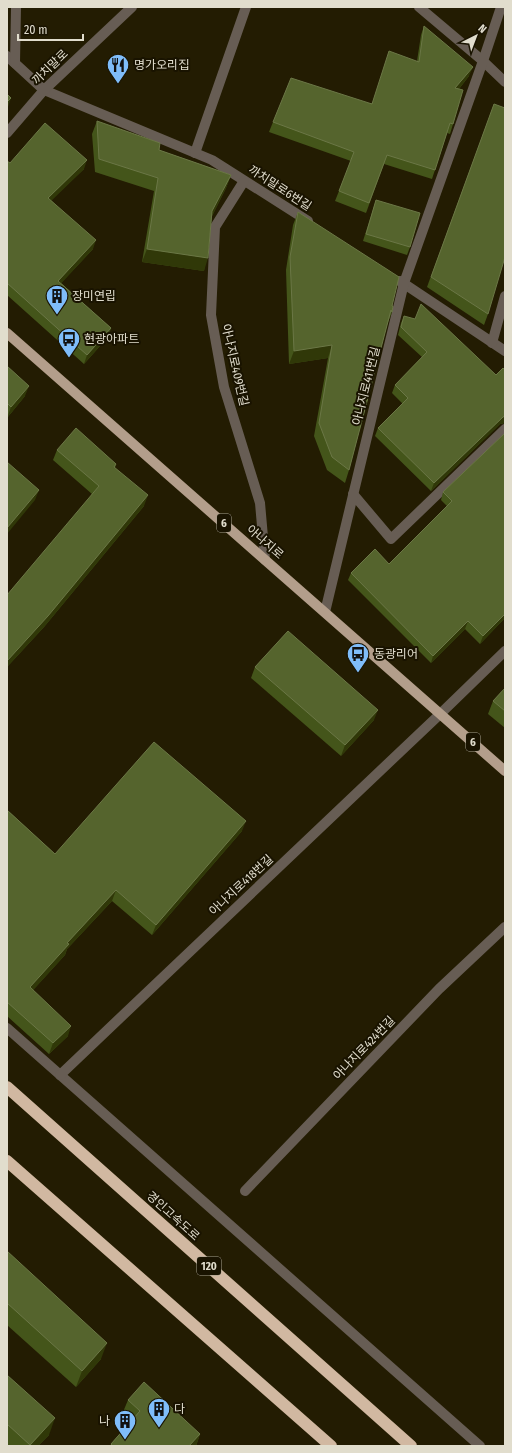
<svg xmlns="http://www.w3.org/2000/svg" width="512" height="1453" font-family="'Fira Sans Condensed','Noto Sans KR',sans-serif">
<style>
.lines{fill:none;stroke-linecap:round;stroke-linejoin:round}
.minor{stroke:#675d54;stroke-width:10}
.primary{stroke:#b39e8b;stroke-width:10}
.motorway{stroke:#d1b8a1;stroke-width:12}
.wall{fill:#44551a}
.shaded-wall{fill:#303808}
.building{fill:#55642d;stroke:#6b7746}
.labels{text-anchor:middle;stroke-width:4;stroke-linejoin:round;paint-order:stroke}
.shield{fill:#191300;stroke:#a5a090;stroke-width:1}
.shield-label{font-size:11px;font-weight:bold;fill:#e1ddcd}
.poi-label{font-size:12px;fill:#e1ddcd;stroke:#191300;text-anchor:start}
.street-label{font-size:12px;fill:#e1ddcd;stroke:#191300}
</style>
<rect width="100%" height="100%" fill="#231c02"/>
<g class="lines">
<g class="minor">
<polyline points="419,7 483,61 505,82"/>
<polyline points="7,56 44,90 212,160 308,221"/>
<polyline points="15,63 16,7"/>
<polyline points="7,133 44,90 132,7"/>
<polyline points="195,153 246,7"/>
<polyline points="244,181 215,227 211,315 224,387 260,503 265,560"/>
<polyline points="400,281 505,351"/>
<polyline points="492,343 505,296"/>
<polyline points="353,494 391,539 505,429"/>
<polyline points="325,612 404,283 483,61 501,7"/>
<polyline points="7,1028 480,1446"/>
<polyline points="60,1075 440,714 505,651"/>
<polyline points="245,1191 439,989 505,927"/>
</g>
<polyline class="primary" points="7,333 505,771"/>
<g class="motorway">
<polyline points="7,1087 411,1446"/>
<polyline points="7,1161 331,1446"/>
</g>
</g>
<g class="wall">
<polygon points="424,26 469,76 459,89 453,124 450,134 447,133 432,179 384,164 366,213 335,201 351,161 269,132 273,122 372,103 417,61 421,35"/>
<polygon points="494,104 488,314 484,325 427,287"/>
<polygon points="97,121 159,150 231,175 226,188 212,216 204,271 142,262 154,191 95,172 92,134"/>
<polygon points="7,161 10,163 84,169 51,200 93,249 61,283 111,328 108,337 84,364 7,295"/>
<polygon points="376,200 410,247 407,255 363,241"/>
<polygon points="298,212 392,306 392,312 387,325 349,470 345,483 327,470 314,436 328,358 289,364 286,270 293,225"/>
<polygon points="404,316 496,375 505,370 505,423 500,424 431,491 375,436 378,428 403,404 392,393 395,385 422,357 398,335 401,323"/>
<polygon points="7,366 25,396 7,418"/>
<polygon points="505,433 505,618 480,644 465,629 431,663 348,580 351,573 389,564 447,506 441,500 443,492"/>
<polygon points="57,450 116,464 115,468 144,506 44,627 7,667 92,494 53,460"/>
<polygon points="255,667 374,720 341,756 251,678"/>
<polygon points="505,688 505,728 488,714 493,701"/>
<polygon points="7,810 55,854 242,831 152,935 112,901 67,949 65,955 33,990 68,1036 49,1054 7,1016"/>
<polygon points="7,1251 101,1359 76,1387 7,1325"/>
<polygon points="7,1375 49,1435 38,1446 7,1446"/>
<polygon points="128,1400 200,1434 196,1446 110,1446 111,1444 132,1420 123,1412"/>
</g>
<g class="shaded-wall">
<polygon points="473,67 469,76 452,98 455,88"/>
<polygon points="11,98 8,107 7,108 7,102"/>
<polygon points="87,160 84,169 45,207 48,198"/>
<polygon points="231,175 226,188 208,224 212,211"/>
<polygon points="96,240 93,249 55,290 58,281"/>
<polygon points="147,249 208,258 204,271 142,262"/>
<polygon points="111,328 108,337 84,364 87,355"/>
<polygon points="332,345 328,358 289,364 294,351"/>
<polygon points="29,386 25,396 7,418 11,407"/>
<polygon points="505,416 505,423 500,424 431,491 434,483 503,417"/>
<polygon points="39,490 35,500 7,534 7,528"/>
<polygon points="148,495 144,506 44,627 7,667 7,661"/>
<polygon points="505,614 505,618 480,644 483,636"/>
<polygon points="468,621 465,629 431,663 433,656"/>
<polygon points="378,710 374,720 341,756 345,745"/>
<polygon points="246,821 242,831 152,935 156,925"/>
<polygon points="116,890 112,901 67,949 65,955 26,998 30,987 67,943"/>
<polygon points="71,1026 68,1036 49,1054 53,1043"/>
<polygon points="107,1343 101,1359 76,1387 82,1371"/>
<polygon points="55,1418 49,1435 38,1446 30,1446"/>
<polygon points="200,1434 196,1446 189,1446"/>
</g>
<g class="building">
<polygon points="424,26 473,67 455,88 463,90 453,124 450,123 435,170 387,155 369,203 339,191 354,152 273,122 291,78 372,104 389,51 419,62"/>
<polygon points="7,94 11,98 7,102"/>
<polygon points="494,104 505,108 505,257 488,314 431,277"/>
<polygon points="97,121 160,143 159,150 231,175 212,211 208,258 147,249 158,178 99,159"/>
<polygon points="45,123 87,160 48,198 96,240 58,281 111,328 87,355 7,283 7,161 10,163"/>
<polygon points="376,200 420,213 410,247 366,234"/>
<polygon points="298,212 399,277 392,306 393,306 392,312 391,310 349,470 332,457 319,423 332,345 294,351 290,257"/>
<polygon points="421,304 496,375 503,368 505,370 505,416 503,417 434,483 378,428 408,398 395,385 427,352 401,327 404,316 415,319"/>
<polygon points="7,366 29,386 11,407 7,403"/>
<polygon points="76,428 116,464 114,467 148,495 48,616 7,661 7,595 99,486 57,450"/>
<polygon points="505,433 505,614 483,636 468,621 433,656 351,573 375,549 389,564 452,501 443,492"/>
<polygon points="7,462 39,490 7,528"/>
<polygon points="288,631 378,710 345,745 255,667"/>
<polygon points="505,688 505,711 493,701"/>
<polygon points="154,742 246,821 156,925 116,890 67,943 69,944 30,987 71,1026 53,1043 7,1002 7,810 55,854"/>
<polygon points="7,1251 107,1343 82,1371 7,1303"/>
<polygon points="7,1375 55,1418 30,1445 7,1424"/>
<polygon points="144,1382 200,1434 189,1446 113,1446 111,1444 140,1411 128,1400"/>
</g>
<defs>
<g id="restaurant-pin" transform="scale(1.15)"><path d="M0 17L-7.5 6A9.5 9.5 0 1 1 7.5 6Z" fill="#7fbdfa" stroke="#191300"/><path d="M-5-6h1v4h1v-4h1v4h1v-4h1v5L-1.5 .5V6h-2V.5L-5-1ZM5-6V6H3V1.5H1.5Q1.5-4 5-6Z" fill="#111"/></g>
<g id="building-pin" transform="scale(1.15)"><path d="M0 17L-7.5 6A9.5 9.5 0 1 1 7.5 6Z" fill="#7fbdfa" stroke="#191300"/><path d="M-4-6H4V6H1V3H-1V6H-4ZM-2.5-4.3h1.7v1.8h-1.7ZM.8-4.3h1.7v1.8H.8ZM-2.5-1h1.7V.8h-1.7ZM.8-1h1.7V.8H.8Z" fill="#111"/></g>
<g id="bus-pin" transform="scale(1.15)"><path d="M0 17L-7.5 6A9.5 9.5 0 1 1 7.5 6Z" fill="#7fbdfa" stroke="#191300"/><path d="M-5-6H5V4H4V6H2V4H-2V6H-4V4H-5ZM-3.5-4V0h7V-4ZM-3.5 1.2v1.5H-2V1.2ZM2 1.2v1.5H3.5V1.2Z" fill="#111"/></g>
</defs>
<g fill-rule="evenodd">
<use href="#restaurant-pin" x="118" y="65"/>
<use href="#building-pin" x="57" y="296"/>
<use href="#bus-pin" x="69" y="339"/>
<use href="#bus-pin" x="358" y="654"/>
<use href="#building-pin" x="159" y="1409"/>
<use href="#building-pin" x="125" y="1421"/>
</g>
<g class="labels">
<g class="shield">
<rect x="217" y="514" width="14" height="18" rx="3"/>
<rect x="466" y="733" width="14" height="18" rx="3"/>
<rect x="197" y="1257" width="24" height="18" rx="3"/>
</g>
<g class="shield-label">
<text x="224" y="527">6</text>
<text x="473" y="746">6</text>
<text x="209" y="1270">120</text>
</g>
<g class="poi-label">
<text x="134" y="69">명가오리집</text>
<text x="72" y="300">장미연립</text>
<text x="84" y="343">현광아파트</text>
<text x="374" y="658">동광리어</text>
<text x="174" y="1413">다</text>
<text x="110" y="1425" text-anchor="end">나</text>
</g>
<g class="street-label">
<text transform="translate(50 67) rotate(-44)" y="4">까치말로</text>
<text transform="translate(280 188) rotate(33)" y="4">까치말로6번길</text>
<text transform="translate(235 365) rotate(77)" y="4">아나지로409번길</text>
<text transform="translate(366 386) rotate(-76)" y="4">아나지로411번길</text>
<text transform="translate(265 542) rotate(41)" y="4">아나지로</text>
<text transform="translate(241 885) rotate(-43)" y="4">아나지로418번길</text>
<text transform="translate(364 1048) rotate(-46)" y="4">아나지로424번길</text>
<text transform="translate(173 1216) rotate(42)" y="4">경인고속도로</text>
</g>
</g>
<rect width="512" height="1453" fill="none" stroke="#e1ddcd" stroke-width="16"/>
<g transform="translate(476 36) rotate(42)" stroke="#191300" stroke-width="3" paint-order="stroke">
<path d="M0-3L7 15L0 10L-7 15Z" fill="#e1ddcd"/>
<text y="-6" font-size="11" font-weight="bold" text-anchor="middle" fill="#e1ddcd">N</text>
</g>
<path d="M18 34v6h65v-6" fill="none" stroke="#e1ddcd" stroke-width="2"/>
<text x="24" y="34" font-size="12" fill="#e1ddcd" stroke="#191300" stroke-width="3" paint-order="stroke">20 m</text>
</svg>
